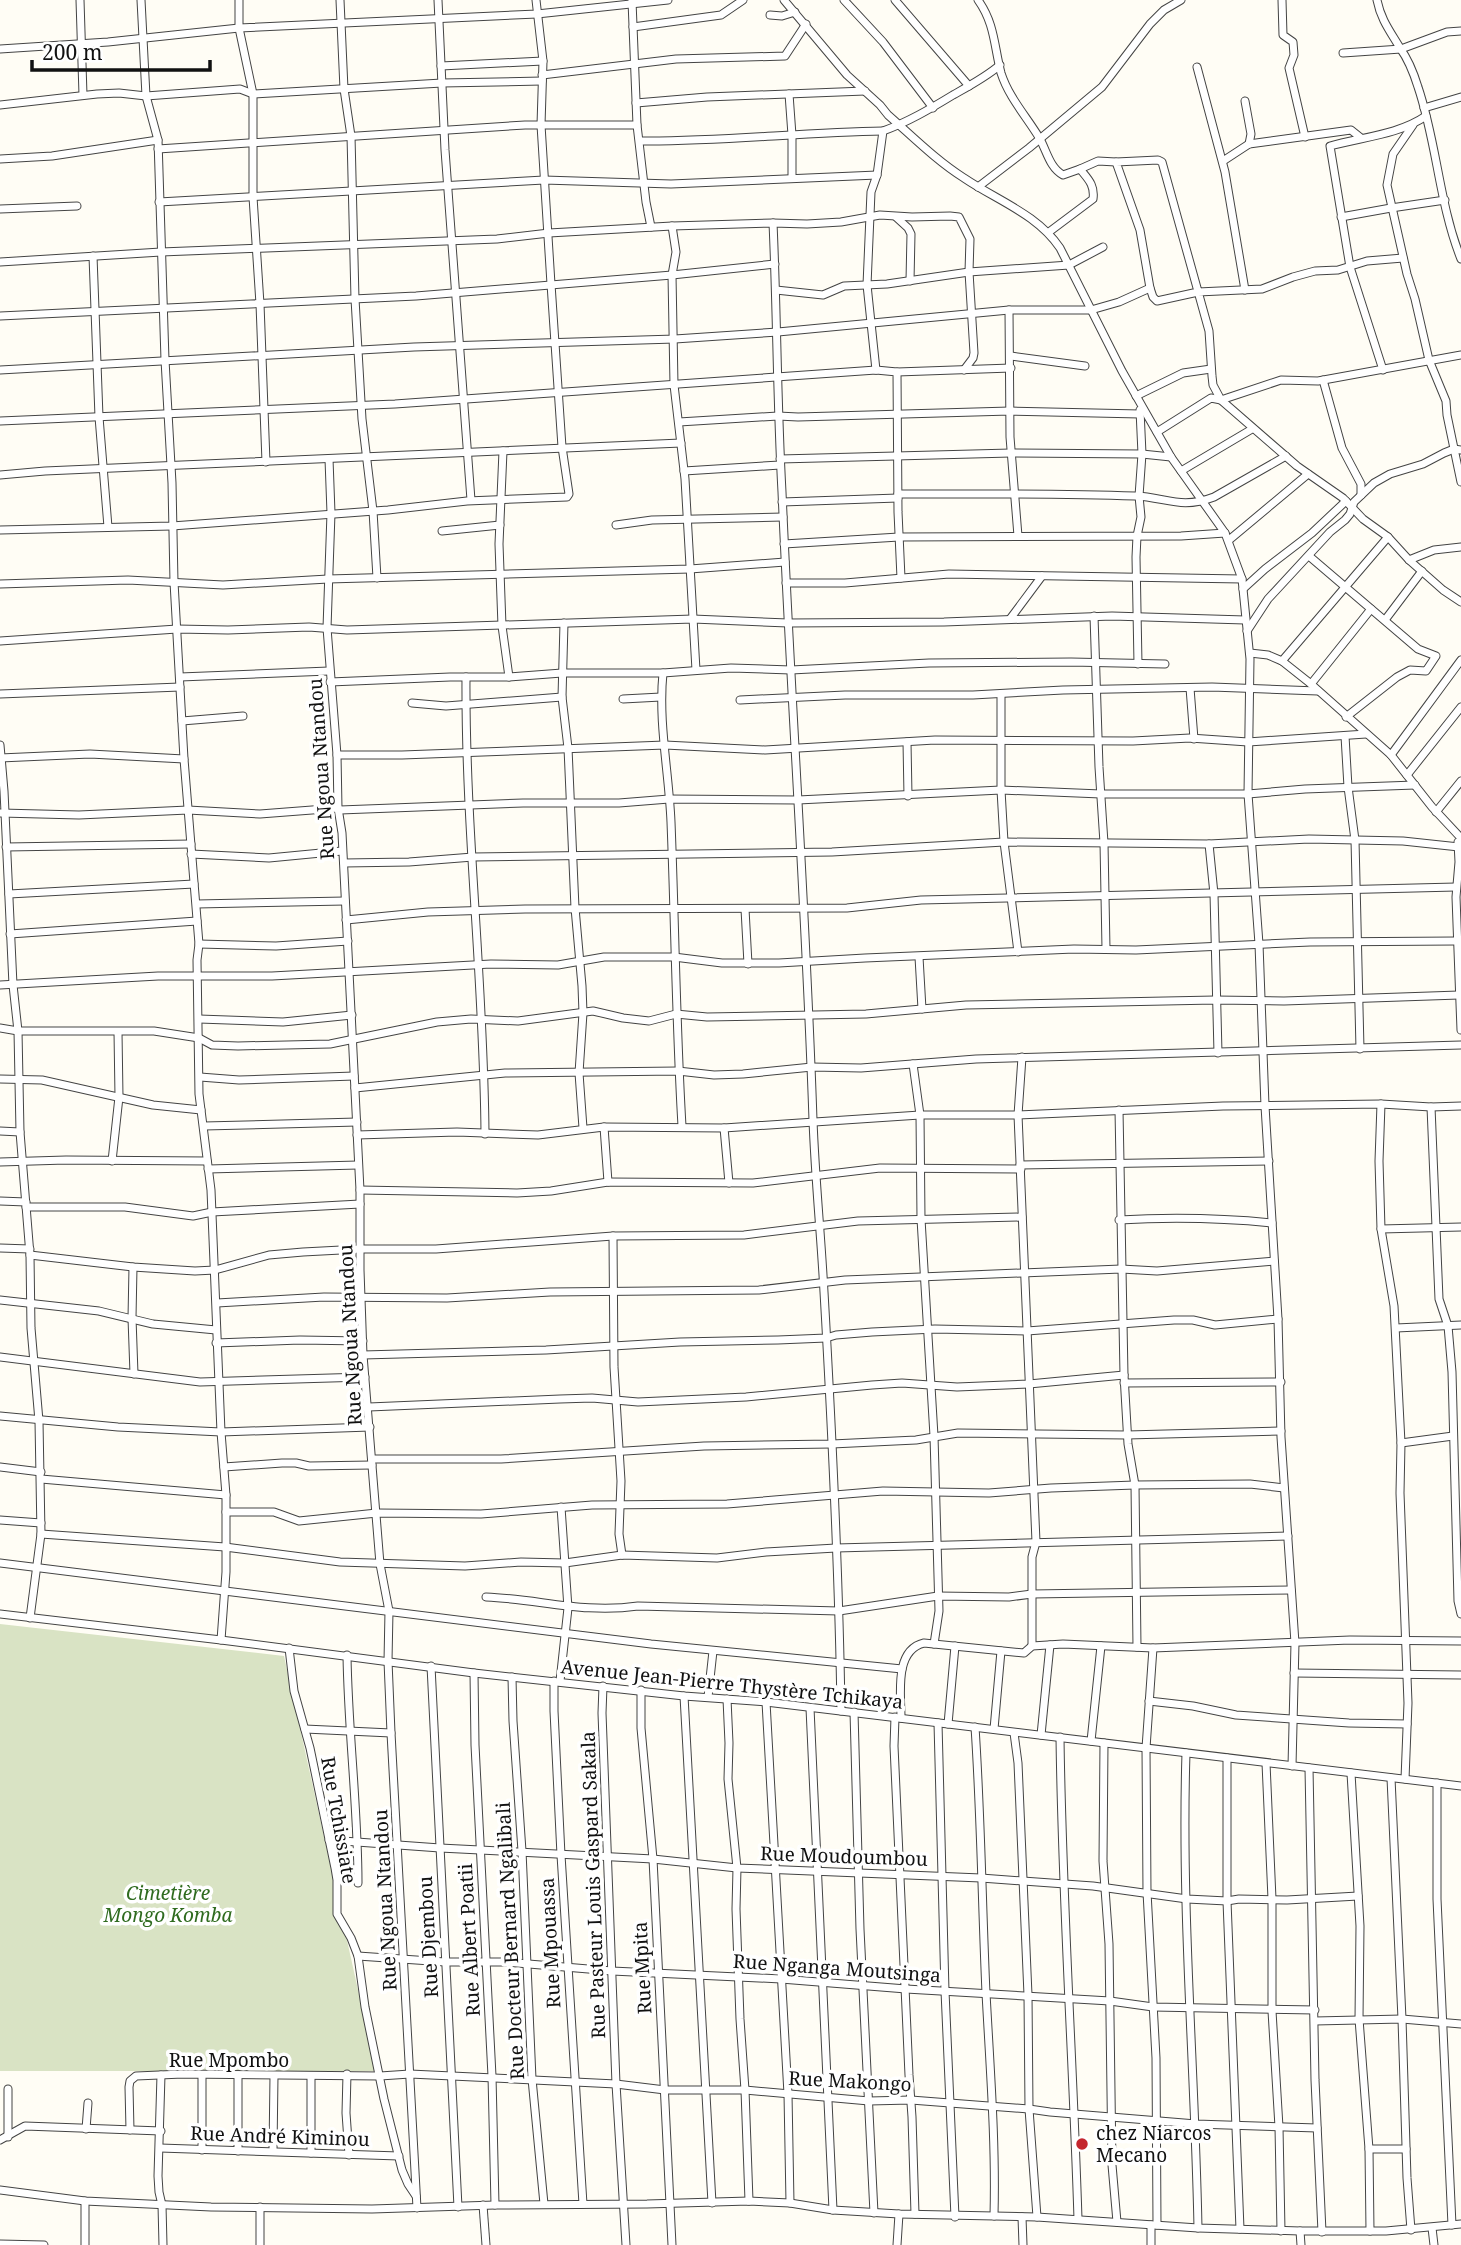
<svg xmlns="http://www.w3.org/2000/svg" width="1461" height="2245" font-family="'Noto Serif',serif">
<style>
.cemetery{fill:#d9e3c4}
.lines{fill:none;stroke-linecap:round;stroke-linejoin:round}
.minor-casing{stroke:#444;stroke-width:9}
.minor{stroke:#fff;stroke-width:7}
.poi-dot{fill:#c4262e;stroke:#fff;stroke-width:2.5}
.labels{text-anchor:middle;stroke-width:7;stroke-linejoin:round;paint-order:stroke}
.street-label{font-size:19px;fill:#111;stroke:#fff}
.park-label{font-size:19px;font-style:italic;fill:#2f6b1f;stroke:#fff}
.poi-label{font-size:19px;fill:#111;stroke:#fff;text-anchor:start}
</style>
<rect width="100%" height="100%" fill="#fffdf5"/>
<polygon class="cemetery" points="0,1624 284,1656 376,2071 0,2071"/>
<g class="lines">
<g class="minor-casing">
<g id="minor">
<polyline points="80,0 83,95"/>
<polyline points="141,0 146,96 158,140 165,360 172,483 174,582 184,759 199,944 197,960 199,1094 211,1190 221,1432 226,1495 226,1572 221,1640"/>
<polyline points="239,0 239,28 253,94 253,197 260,304 266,462"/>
<polyline points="340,0 344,89 351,136 355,299 362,419 373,511 377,578"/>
<polyline points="438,0 445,150 471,500"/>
<path d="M 784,0 L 847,75 L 880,105 L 888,115 C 913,137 937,161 964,178 C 998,201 1037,214 1060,248 L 1122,371 L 1171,457 L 1225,533 L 1242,579 L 1250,659 L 1248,794 L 1259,944 L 1265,1106 L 1278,1319 L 1281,1437 L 1295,1643 L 1292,1766"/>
<polyline points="844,0 883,42 933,108"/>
<polyline points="895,0 969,86"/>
<path d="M 978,0 C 995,24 994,46 1001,73 C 1009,98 1027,117 1040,139 C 1047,152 1050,168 1063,175 L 1080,169 C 1088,179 1095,185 1093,199 L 1049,232"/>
<polyline points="1282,0 1283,35 1293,42 1294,55 1289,68 1305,137"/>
<path d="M 1377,0 C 1381,20 1390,31 1400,48 C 1408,59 1414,74 1418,87 C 1437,143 1439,204 1461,259"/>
<polyline points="632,1 637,125 646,202 651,227"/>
<polyline points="770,15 782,16 795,12"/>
<polyline points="633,27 721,15 743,0"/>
<polyline points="0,49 108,42 239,28 537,14 668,0"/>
<polyline points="1343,53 1401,49 1447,32 1461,31"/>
<polyline points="441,66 543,61"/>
<polyline points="1197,67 1225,172 1245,290"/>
<polyline points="542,75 676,59 785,56 806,24"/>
<polyline points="789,94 792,135 792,177"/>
<polyline points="1245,101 1251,134 1249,144"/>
<polyline points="636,103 707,97 865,91"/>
<polyline points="0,105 97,94 119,93 146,96 240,89 253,94 442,83 542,81"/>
<polyline points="1424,108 1461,97"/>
<polyline points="1413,125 1393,154 1387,185 1407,274 1415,299 1429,360 1446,401 1447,415 1461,482"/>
<path d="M 640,141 C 721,142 802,132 883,131"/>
<polyline points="158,149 525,125 637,125"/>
<polyline points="0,159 52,156 158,140"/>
<polyline points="1223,161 1249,144 1351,130 1361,138"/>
<polyline points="1080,169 1098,161 1116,162"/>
<polyline points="978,187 1029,148 1102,87 1150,24 1164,10 1181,0"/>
<polyline points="159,202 544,180 671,184 877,175"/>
<polyline points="0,209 77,206"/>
<polyline points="896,217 908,228 911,234 910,281"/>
<polyline points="1341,217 1391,208 1445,200"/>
<path d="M 773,223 C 777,312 777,402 782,492 C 791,701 806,911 813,1120 C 815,1177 821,1235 824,1292 C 832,1431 839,1571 841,1711"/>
<polyline points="672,226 676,252 672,275 674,385 685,479 696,670"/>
<polyline points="93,256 99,417 108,527"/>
<polyline points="1403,258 1367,261 1338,270 1315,271 1293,277 1262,289 1198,292 1157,301 1153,297 1150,288 1140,230 1116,162 1158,160 1162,162 1209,331 1212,376 1213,385 1221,400 1297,466 1343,498 1363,519 1388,537 1409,560 1443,590 1461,602"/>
<polyline points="0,262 161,252 497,239 549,233 672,226 773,223 807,224 841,222 880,215 912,217 950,216 959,217 970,239 969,272 974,353 973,358 964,370"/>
<polyline points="776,290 823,295 844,286 887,284 969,272 1069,265 1103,247"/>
<polyline points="1009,310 1010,437 1018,536"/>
<polyline points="0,316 416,296 672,275 775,264"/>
<polyline points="1011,356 1085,366"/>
<polyline points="0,370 414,347 675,339 778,332 1009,310 1091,310 1119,302 1150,288"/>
<path d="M 876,370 L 867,285 L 871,192 L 877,175 L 883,131 C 908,122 930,109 953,95 C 969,86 986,77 1000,65"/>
<path d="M 1383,370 L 1350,267 L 1330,146 C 1362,137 1398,135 1426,116"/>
<polyline points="897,372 1011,368"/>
<polyline points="1323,380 1342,448 1361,484 1361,495"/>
<polyline points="1136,396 1183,373 1211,369"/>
<polyline points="0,421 395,404 876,370 897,372 898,512 901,578"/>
<polyline points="679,422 778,416 798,417 1010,411 1140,414"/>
<polyline points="1157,432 1211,398 1221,400 1281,380 1318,381 1461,355"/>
<polyline points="503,451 499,544 502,626 509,677"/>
<polyline points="329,459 331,513 327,628 337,755 338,808 342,833 360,1190 360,1270 363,1355 380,1564 389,1611 388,1661 391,1733 417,2208"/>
<polyline points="780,459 1011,453 1142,454 1171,457"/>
<polyline points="684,471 780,465"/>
<polyline points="1181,471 1252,429"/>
<polyline points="0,475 45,471 681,443"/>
<path d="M 898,494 C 977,494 1056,493 1135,496 C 1166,497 1180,510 1214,497 L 1286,456"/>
<polyline points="782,502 898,498"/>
<polyline points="616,525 652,520 783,517"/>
<polyline points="0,530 172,526 388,510 467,501 567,497 569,494 562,447 551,284 541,125 543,61 536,0"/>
<polyline points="442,531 500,525"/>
<polyline points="1229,540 1308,474"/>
<polyline points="784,544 899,537 1181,536 1225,533"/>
<polyline points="1309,556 1418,649 1436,656 1426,671 1410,670 1397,677 1346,717"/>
<polyline points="1409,560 1434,550 1461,547"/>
<polyline points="786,583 845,583 949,574 1242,579"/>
<polyline points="0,584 128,580 223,585 328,579 690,569 785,562"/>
<polyline points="1243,589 1265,569 1312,533 1346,501"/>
<polyline points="1094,616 1099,767 1104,843 1106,949"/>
<polyline points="1010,619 1042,576"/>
<polyline points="1385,620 1422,571"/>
<polyline points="564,623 562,697 568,748 575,908 582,986 583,1013 579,1073 583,1128"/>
<polyline points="1247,631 1268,599 1330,532 1345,520 1350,514 1354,502 1374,483 1390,474 1423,464 1444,453 1454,449 1461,450"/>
<polyline points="0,641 177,629 228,630 309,627 347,630 693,619 788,623 944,622 1112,616 1245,620"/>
<polyline points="1250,653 1268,655 1282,661 1311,684 1391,755 1432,807 1461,838"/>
<polyline points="1282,661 1388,537"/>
<polyline points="1138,664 1136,557 1137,536 1141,517 1139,496 1142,454 1140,410"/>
<path d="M 663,673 C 658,722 669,773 671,822 C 675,923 676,1025 682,1126"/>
<polyline points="180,677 329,671"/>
<path d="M 466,677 C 465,829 484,981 485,1134"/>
<polyline points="330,682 450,677 509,677 562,673 663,673 731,668 791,670 929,663 1071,662 1165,664"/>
<polyline points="1311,684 1371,609"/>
<polyline points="1190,688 1194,739"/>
<polyline points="0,694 180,687"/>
<polyline points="1001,694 1001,790 1004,842 1018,952"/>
<polyline points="623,699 661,697"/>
<polyline points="740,700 845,695 973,695 1063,690 1212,687 1318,691"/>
<polyline points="412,703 446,706 562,697"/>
<polyline points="182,721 243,716"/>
<polyline points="1345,736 1348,787 1355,840 1360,1049"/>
<polyline points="907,742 908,796"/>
<polyline points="0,745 4,791 13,985 18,1031 20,1132 30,1255 31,1328 39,1421 41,1534 30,1618"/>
<polyline points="337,755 402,755 665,745 765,750 935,740 1133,741 1190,738 1248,742 1366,734"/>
<polyline points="1391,755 1461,660"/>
<polyline points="0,758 90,754 184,759"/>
<polyline points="1407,775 1461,707"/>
<polyline points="340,810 523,803 619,803 669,799 798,800 1001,790 1101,794 1248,794 1305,789 1415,785"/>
<polyline points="1436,812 1461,781"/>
<polyline points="1,813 79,815 188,810 260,814 338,808"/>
<polyline points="1458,842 1459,862 1456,897 1461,1030"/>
<polyline points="1209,844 1214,894 1218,1053"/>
<polyline points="6,847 191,844"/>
<polyline points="191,854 269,858 342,851"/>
<polyline points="344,863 409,862 473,857 832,852 1004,842 1209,844 1309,839 1403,841 1459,847"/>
<polyline points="9,894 194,884"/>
<polyline points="197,904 345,901"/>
<polyline points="745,909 748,964"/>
<polyline points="346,920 428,912 525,909 847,908 921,900 1456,887"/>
<polyline points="10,934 197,921"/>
<polyline points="199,944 276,946 348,941"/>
<polyline points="919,957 922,1009"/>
<polyline points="0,985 158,976 272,976 491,964 558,965 604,957 674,957 722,963 779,963 865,958 1074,949 1136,950 1310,942 1456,941"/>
<polyline points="199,1019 283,1022 352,1015"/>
<polyline points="0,1028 18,1031 154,1031 199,1038 212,1045 238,1046 330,1044 437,1022 471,1019 518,1021 593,1011 623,1018 649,1021 676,1014 707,1017 866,1014 966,1005 1215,1000 1284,1001 1459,995"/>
<polyline points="1022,1057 1018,1115 1036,1542 1032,1557 1032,1646"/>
<polyline points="913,1064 920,1115 921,1219 934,1436 939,1611 934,1644"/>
<polyline points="200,1077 239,1080 354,1076"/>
<polyline points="0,1079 42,1080 153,1105 201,1110"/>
<polyline points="355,1088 505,1073 678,1071 714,1075 743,1074 812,1067 861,1068 976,1059 1461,1045"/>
<polyline points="1381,1104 1379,1161 1381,1229 1394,1306 1401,1443 1400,1493 1408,1703 1405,1779"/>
<polyline points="1431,1107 1439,1299 1448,1326 1452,1372 1458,1601 1461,1614"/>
<polyline points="1119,1110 1124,1375 1128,1444 1135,1485 1137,1647"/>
<polyline points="204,1126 357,1122"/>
<polyline points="604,1127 608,1182"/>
<polyline points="724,1128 729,1183"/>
<polyline points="0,1131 20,1132"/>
<polyline points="357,1135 457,1132 538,1135 604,1127 724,1128 920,1115 1018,1115 1223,1106 1381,1104 1431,1107 1461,1106"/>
<polyline points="112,1161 119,1097 118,1032"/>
<polyline points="0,1162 66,1160 207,1161"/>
<polyline points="1020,1165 1269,1161"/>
<polyline points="208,1169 358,1165"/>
<polyline points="360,1190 517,1193 551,1191 608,1182 753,1183 880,1168 1021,1169"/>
<polyline points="0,1201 26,1202"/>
<polyline points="26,1207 125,1207 193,1216 212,1212 360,1204"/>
<path d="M 1119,1220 C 1171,1217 1221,1218 1272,1223"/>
<polyline points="1381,1229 1461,1227"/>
<polyline points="613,1236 614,1367 621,1481 619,1534 622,1555"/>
<polyline points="0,1248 30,1249"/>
<polyline points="30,1255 133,1267 195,1271 215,1270 269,1255 303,1252 360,1249 436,1249 613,1236 744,1235 858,1221 1022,1217"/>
<polyline points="133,1267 132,1318 134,1374"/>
<polyline points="0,1300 99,1311 153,1324 216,1330"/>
<polyline points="217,1303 324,1297 447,1298 550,1292 759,1290 845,1280 1121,1269 1157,1271 1274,1261"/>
<polyline points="1396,1328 1461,1325"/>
<polyline points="216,1343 300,1340 363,1341"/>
<polyline points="363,1355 546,1350 680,1342 778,1340 826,1338 836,1335 872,1332 935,1329 1027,1331 1174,1320 1193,1320 1215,1325 1278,1319"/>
<polyline points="0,1357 200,1382 365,1377"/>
<polyline points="1124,1383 1281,1382"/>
<polyline points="369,1407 560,1399 592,1398 638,1402 746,1397 872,1385 902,1383 957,1387 1029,1384 1124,1375"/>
<polyline points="0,1416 118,1427 221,1432 370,1427"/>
<polyline points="1401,1443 1453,1436"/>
<polyline points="372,1459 501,1459 704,1446 832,1444 916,1440 958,1433 1127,1435 1281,1431"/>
<polyline points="0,1467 41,1472"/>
<polyline points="224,1467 282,1463 296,1463 309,1466 372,1465"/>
<polyline points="41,1479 226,1495"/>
<polyline points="226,1512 274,1512 299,1521 377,1513 481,1514 592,1505 727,1504 883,1491 989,1493 1051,1488 1135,1485 1250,1484 1284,1488"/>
<polyline points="0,1520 41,1523"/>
<polyline points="41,1534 225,1547 340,1562 465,1566 521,1562 565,1563 622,1555 717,1558 766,1552 836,1548 1288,1536"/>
<polyline points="0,1563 651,1644 902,1669"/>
<path d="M 486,1597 C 539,1599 584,1614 638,1606 L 839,1611 L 938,1596 L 1009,1597 L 1032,1594 L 1291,1590"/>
<polyline points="0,1614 221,1640 474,1673 684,1696 766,1702 1461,1786"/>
<polyline points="289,1648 294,1691 310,1748 335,1868 337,1880 337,1914 351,1938 358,1956 365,2007 384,2099 402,2170 408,2184 416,2196"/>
<polyline points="1153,1648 1146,1748 1147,1892 1156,2058 1157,2225"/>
<path d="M 347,1655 C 348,1731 358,1807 358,1883"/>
<polyline points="431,1666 458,2207"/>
<polyline points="474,1673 475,1745 492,2076 495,2205"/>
<polyline points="1294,1673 1461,1675"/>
<polyline points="512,1677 513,1721 522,1851 532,2079 544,2204"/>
<polyline points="554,1681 554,1711 561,1855 583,2204"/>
<polyline points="560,1681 568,1608 561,1507"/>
<polyline points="603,1686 602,1713 616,2084 626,2245"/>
<polyline points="641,1690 641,1728 653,1859 672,2245"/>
<polyline points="684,1696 712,2203"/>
<polyline points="708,1697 713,1651"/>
<polyline points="727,1699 729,1743 728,1779 737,1868 736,1909 740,2019 745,2090 749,2201"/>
<polyline points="1149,1701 1193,1706 1236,1715 1349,1723 1407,1724"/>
<polyline points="766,1702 788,2094 790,2203"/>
<polyline points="810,1708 833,2210"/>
<polyline points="854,1712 860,1929 874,2213"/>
<polyline points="895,1717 894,1746 909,2075 912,2117 915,2214"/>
<path d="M 901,1718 C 901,1694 894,1650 924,1643 L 1024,1653 L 1032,1646 L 1063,1644 L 1153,1648 L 1350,1640 L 1461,1641"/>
<polyline points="938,1723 945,1991 955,2217"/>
<polyline points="948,1724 955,1646"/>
<path d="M 975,1727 C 981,1816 982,1904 986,1993 C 990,2068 996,2142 994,2216"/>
<polyline points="305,1729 391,1733"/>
<polyline points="994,1729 1001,1651"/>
<polyline points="1014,1733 1018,1763 1028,1995 1029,2109 1037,2217"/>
<polyline points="1041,1735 1050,1645"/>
<path d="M 1060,1737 C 1062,1898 1073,2058 1078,2219"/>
<polyline points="1091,1741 1101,1646"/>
<polyline points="1104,1743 1103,1861 1109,1944 1112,2165 1117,2222"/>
<path d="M 1186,1753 C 1181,1911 1195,2069 1198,2228"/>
<polyline points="1227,1758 1227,1901 1240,2229"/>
<polyline points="1266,1763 1272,1899 1272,2011 1279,2127 1281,2231"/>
<polyline points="1309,1768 1315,2080 1322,2232"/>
<polyline points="1351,1773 1360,1926 1359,2019 1369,2149 1370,2231"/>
<polyline points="1391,1778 1402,2019 1407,2178 1411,2230"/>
<polyline points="1437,1783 1437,1899 1452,2225"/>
<polyline points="329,1840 440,1848 653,1859 737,1868 981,1878 1093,1886 1187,1899 1227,1901 1239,1899 1287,1900 1358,1896"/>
<polyline points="358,1956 445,1962 504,1962 612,1971 781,1979 906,1989 1110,2001 1153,2007 1315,2010"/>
<polyline points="1315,2021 1402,2019 1461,2024"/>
<polyline points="347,2074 346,2113 349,2155"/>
<polyline points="161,2075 158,2176 159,2192 162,2205 163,2245"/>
<polyline points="86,2129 88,2103"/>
<polyline points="130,2130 129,2087 130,2081 136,2076 183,2074 380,2076 410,2074 616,2084 665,2090 745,2090 869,2101 911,2100 1029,2109 1050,2112 1196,2124 1317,2128"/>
<polyline points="8,2137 8,2089"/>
<polyline points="0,2140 25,2126 161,2131"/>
<polyline points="160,2148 399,2156"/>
<polyline points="1369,2149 1406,2149"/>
<polyline points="202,2150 202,2075"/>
<polyline points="273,2150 274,2076"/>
<polyline points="238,2151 238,2075"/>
<polyline points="311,2153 311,2076"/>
<polyline points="0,2190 85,2201 211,2207 372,2209 495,2205 647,2204 749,2201 790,2203 833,2210 899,2214 1037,2217 1198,2228 1300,2231 1386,2231 1461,2224"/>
<polyline points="85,2201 85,2245"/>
<polyline points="483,2205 486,2245"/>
<polyline points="260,2207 260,2245"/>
<polyline points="1022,2217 1023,2245"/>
<polyline points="1432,2228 1434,2245"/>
<polyline points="1300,2231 1301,2245"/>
<polyline points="0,2244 44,2245"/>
<polyline points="897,2245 899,2214"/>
<polyline points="1151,2245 1151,2225"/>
</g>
</g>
<use href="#minor" class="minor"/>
</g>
<circle class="poi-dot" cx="1082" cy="2144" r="7"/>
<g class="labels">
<g class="street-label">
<text transform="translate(321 769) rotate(-94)" y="7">Rue Ngoua Ntandou</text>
<text transform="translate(350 1335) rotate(-93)" y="7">Rue Ngoua Ntandou</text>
<text transform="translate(732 1684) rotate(6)" y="7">Avenue Jean-Pierre Thystère Tchikaya</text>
<text transform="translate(339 1820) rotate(80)" y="7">Rue Tchissiate</text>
<text transform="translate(844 1856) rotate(2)" y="7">Rue Moudoumbou</text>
<text transform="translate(593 1885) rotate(-92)" y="7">Rue Pasteur Louis Gaspard Sakala</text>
<text transform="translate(385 1900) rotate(-93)" y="7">Rue Ngoua Ntandou</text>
<text transform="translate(428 1937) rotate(-93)" y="7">Rue Djembou</text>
<text transform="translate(469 1940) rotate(-93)" y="7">Rue Albert Poatii</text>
<text transform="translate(510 1941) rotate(-93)" y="7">Rue Docteur Bernard Ngalibali</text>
<text transform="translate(550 1943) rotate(-93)" y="7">Rue Mpouassa</text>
<text transform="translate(642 1968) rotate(-93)" y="7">Rue Mpita</text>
<text transform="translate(837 1968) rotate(4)" y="7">Rue Nganga Moutsinga</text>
<text x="229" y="2067">Rue Mpombo</text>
<text transform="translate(850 2081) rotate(3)" y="7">Rue Makongo</text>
<text transform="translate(280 2136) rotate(2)" y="7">Rue André Kiminou</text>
</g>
<g class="park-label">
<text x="168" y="1900">Cimetière<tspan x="168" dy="22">Mongo Komba</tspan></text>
</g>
<g class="poi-label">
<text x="1096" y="2140">chez Niarcos<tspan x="1096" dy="22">Mecano</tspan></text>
</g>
</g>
<path d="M32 60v10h178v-10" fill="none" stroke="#111111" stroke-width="3.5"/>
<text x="42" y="60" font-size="21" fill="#111111" stroke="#ffffff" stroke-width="5" paint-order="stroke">200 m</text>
</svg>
